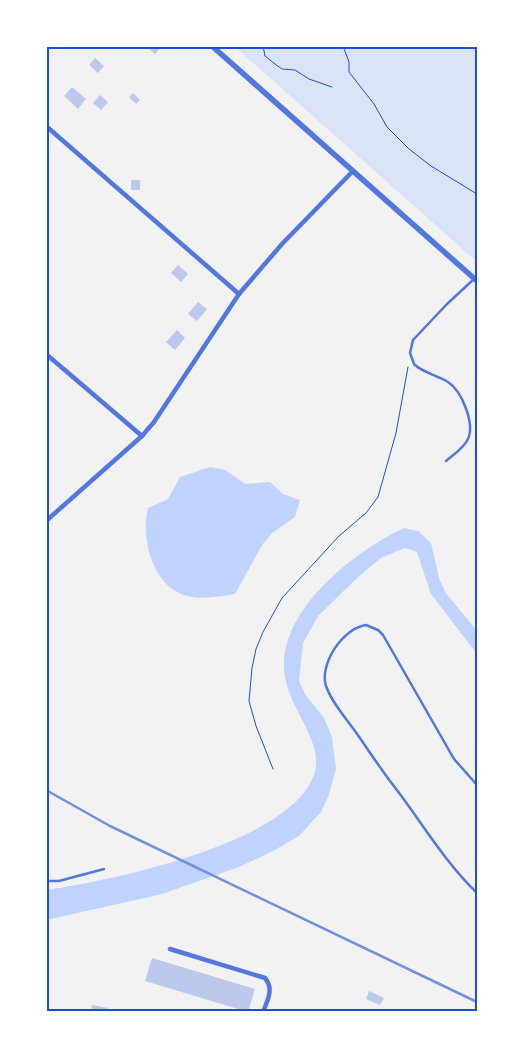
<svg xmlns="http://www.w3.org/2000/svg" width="523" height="1058" font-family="Manrope,sans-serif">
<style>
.green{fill:#dbe4f7}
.water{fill:#bfd3fe}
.building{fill:#bdc9ec}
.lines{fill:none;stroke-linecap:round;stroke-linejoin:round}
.path{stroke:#1d4ed8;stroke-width:1}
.service{stroke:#5277de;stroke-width:2.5}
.minor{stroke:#5277de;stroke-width:4.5}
.tertiary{stroke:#5277de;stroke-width:5.5}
.rail{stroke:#7290e2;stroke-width:2.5}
.neatline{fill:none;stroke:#1d4ed8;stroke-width:2}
</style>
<rect width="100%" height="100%" fill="#f2f2f2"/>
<polygon class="green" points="234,46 477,46 477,262"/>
<g class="water">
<path d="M 210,467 L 225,470 L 245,484 L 270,482 L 283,494 L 300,500 L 295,517 L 272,533 L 262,545 L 235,594 C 217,597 196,601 179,593 C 151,580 141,536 148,508 L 168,499 L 180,477 Z"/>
<path d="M 404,528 L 418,531 L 431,543 L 439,578 L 445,592 L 477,631 L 477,654 L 431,594 L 417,552 L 405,548 L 381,558 L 357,578 L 318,616 L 303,643 L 299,681 L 305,694 L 324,718 L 332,737 L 336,769 L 328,797 L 321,812 L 299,836 L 273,851 L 239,867 L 162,894 L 46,920 L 46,890 C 108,881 306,841 316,766 C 319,739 292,709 286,682 C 270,616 353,552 404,528 Z"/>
</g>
<g class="building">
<polygon points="146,46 162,46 155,54"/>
<polygon points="95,58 104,66 98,73 89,65"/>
<polygon points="72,87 86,99 78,109 64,96"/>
<polygon points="133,93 140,100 136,104 129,97"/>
<polygon points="100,95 108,102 101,110 93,103"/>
<rect x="131" y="180" width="9" height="10"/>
<polygon points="178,265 188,274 181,282 171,273"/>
<polygon points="198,302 207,309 197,321 188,314"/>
<polygon points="177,330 185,338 175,350 166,342"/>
<polygon points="152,958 255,989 248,1012 145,981"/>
<polygon points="369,991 384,998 380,1005 366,999"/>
<polygon points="92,1005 108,1008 107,1012 91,1012"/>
</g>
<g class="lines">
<g class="path">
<polyline points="263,46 265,56 275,64 282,69 295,70 309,79 332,87"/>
<polyline points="343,46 349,62 349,72 374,104 387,127 409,149 431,166 477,194"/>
<polyline points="273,769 256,726 249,701 252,668 256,649 263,632 282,598 339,536 366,513 378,497 396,433 408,367"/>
</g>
<g class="service">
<path d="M 446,461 C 453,455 464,448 468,439 C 475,424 462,391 448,382 C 437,375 423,373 414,364 L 410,353 L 413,340 L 447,304 L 474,279"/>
<path d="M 477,785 L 454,759 L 383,635 L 378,630 L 366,625 C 343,628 319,664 326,686 C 332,703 345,717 355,731 C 367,748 378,765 390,781 C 420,819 442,859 477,893"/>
<polyline points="46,881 59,881 104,869"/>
</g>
<g class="minor">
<polyline points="46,126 239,294"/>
<polyline points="46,354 142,436"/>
<polyline points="46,521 142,436 154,422 239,294 282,244 352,172"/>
<path d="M 170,949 L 265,978 C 274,989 268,999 263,1012"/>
</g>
<polyline class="tertiary" points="212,46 477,281"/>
<polyline class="rail" points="46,790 110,826 477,1002"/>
</g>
<rect width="523" height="1058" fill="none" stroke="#ffffff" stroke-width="95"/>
<rect x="48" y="48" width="428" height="962" class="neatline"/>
</svg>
